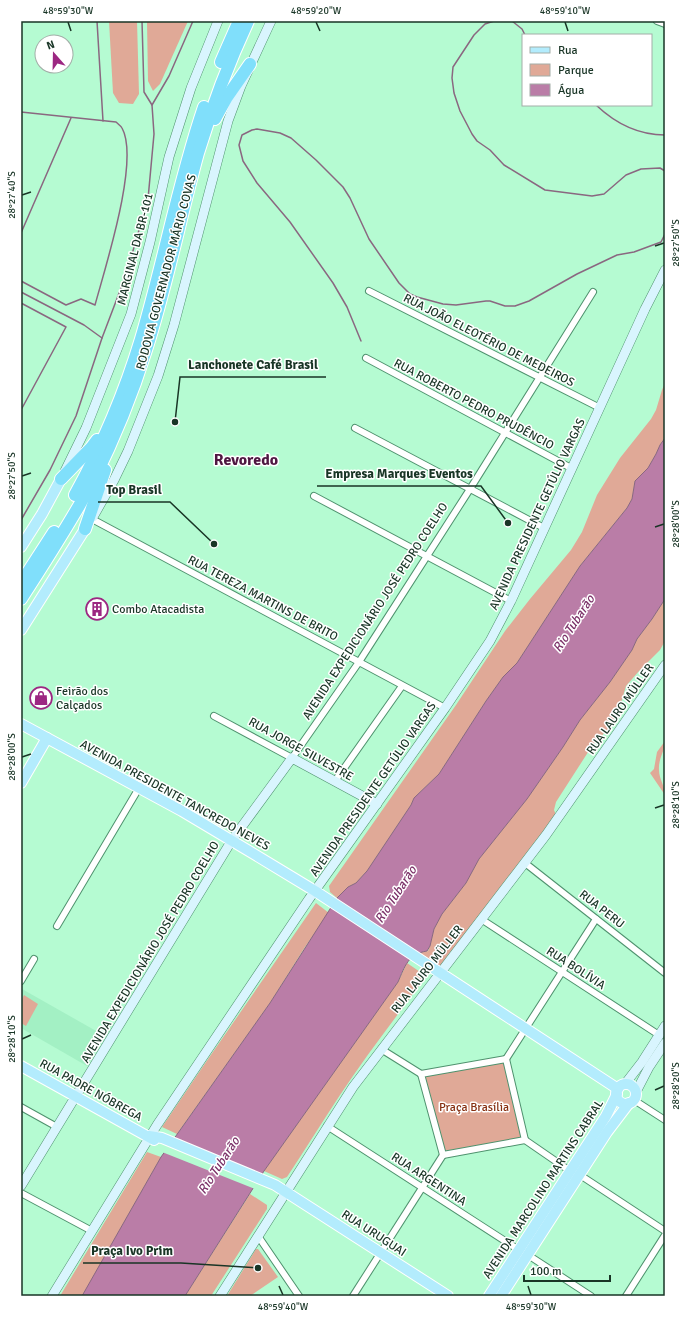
<svg xmlns="http://www.w3.org/2000/svg" width="686" height="1317" font-family="Signika,sans-serif">
<style>
.built{fill:#a3f0c4}
.green{fill:#e0a997}
.water{fill:#ba7da7;stroke:#8a6780}
.pier{fill:#b5fbd2}
.lines{fill:none;stroke-linecap:round;stroke-linejoin:round}
.stream{stroke:#8a6780;stroke-width:1.5}
.street-casing{stroke:#4f926e;stroke-width:8}
.secondary-casing{stroke:#4f926e;stroke-width:10}
.primary-casing{stroke:#fff;stroke-width:12}
.highway-casing{stroke:#fff;stroke-width:14}
.street{stroke:#fff;stroke-width:6}
.secondary{stroke:#d9f5fe;stroke-width:9}
.primary{stroke:#b3ecfd;stroke-width:10}
.highway{stroke:#80dffb;stroke-width:12}
.ticks{fill:none;stroke:#193526;stroke-width:1.5}
.labels{text-anchor:middle;stroke-width:3;stroke-linejoin:round;paint-order:stroke}
.street-label{font-size:12px;fill:#193526;stroke:#fff}
.poi-label{font-size:12px;fill:#193526;stroke:#fff;text-anchor:start}
.park-label{font-size:12px;fill:#863012;stroke:#fff}
.water-label{font-size:13px;font-style:italic;fill:#7c3269;stroke:#fff}
.district-label{font-size:16px;font-weight:bold;fill:#4f1742;stroke:#fff}
.leader{fill:none;stroke:#193526;stroke-width:1.5}
.callout-dot{fill:#193526;stroke:#fff;stroke-width:1.5}
.callout-label{font-size:13px;text-anchor:middle;font-weight:bold;fill:#193526;stroke:#fff;stroke-width:3;stroke-linejoin:round;paint-order:stroke}
.neatline{fill:none;stroke:#193526;stroke-width:1.5}
.ticks-label{font-size:10px;text-anchor:middle;fill:#193526}
</style>
<rect width="100%" height="100%" fill="#b5fbd2"/>
<polygon class="built" points="22,989 105,1036 87,1066 21,1028 21,991"/>
<g class="green">
<polygon points="109,21 137,21 139,94 133,104 119,103 113,93"/>
<polygon points="147,21 188,21 160,84 153,91 148,81"/>
<polygon points="665,383 665,438 660,445 656,454 648,468 635,481 632,499 627,508 580,566 517,663 503,677 486,701 439,774 414,798 411,805 367,871 356,883 348,887 337,898 330,892 329,886 456,705 505,631 530,599 571,550 582,532 597,495 620,458 651,419 656,410 662,390"/>
<polygon points="665,599 665,641 660,650 639,671 626,686 619,710 610,727 592,746 556,802 554,810 556,815 441,966 438,967 418,953 428,951 430,946 434,929 442,914 466,883 479,859 527,799 563,747 580,720 610,682 632,650 637,639 652,619"/>
<path d="M 665,741 C 665,751 658,759 659,770 C 659,779 665,786 665,795 L 650,773 L 654,769 L 657,752 Z"/>
<polygon points="316,903 329,913 305,947 270,1003 177,1134 162,1127 206,1062"/>
<path d="M 407,963 L 426,976 C 398,1015 367,1054 340,1095 C 322,1122 305,1150 287,1177 L 282,1179 L 264,1171 L 398,982 Z"/>
<polygon points="24,995 38,1004 26,1026 21,1023 21,1001"/>
<polygon points="504,1061 521,1138 444,1151 424,1076"/>
<polygon points="147,1152 161,1157 86,1290 82,1296 60,1296"/>
<polygon points="250,1194 267,1205 267,1209 211,1296 185,1296"/>
<polygon points="256,1249 258,1249 278,1277 250,1296 227,1296"/>
</g>
<path class="water" d="M 665,438 L 665,599 L 652,619 L 637,639 L 632,650 L 610,682 L 580,720 L 563,747 L 527,799 L 479,859 L 466,883 L 442,914 L 434,929 L 430,946 L 427,951 C 408,954 405,966 398,982 L 264,1171 L 185,1296 L 82,1296 L 161,1157 L 270,1003 L 337,898 L 348,887 L 356,883 L 367,871 L 411,805 L 414,798 L 439,774 L 486,701 L 503,677 L 517,663 L 580,566 L 627,508 L 632,499 L 635,481 L 648,468 L 656,454 L 660,445 Z"/>
<polygon class="pier" points="171,1139 262,1177 255,1189 162,1152"/>
<g class="lines">
<g class="stream">
<polyline points="97,21 103,121"/>
<polyline points="142,21 144,92 152,105"/>
<polyline points="494,21 485,24 474,35 453,67 452,78 454,93 460,111 472,134 477,141 490,150 504,165 545,190 592,196 604,194 626,175 641,169 660,168 665,171"/>
<polyline points="512,21 522,29 525,35"/>
<path d="M 596,105 C 615,123 638,135 665,135"/>
<path d="M 21,112 L 116,122 C 118,124 121,126 122,128 C 140,160 105,268 95,305 L 81,299 L 66,305 L 21,281"/>
<polyline points="21,233 71,118"/>
<polyline points="21,292 84,325 102,338"/>
<polyline points="21,303 66,327 21,410"/>
<polyline points="361,341 347,307 333,283 290,222 257,183 243,161 239,145 242,135 252,130 257,129 280,133 291,138 316,160 343,187 350,198 369,239 399,283 410,294 417,297 443,304 456,305 486,301 490,301 505,306 515,306 529,301 577,274 617,255 634,252 661,242 665,234"/>
<polyline points="21,520 50,470 76,416 102,338 126,275 148,199 154,134 152,105 169,76 193,21"/>
</g>
<g class="street-casing">
<g id="street">
<polyline points="657,21 665,24"/>
<polyline points="369,291 600,408"/>
<polyline points="366,358 571,468"/>
<polyline points="355,428 544,528"/>
<polyline points="314,496 511,601"/>
<polyline points="92,519 445,708"/>
<polyline points="214,716 292,758 359,662 470,489 593,292"/>
<polyline points="335,781 402,686"/>
<polyline points="525,863 665,973"/>
<polyline points="481,919 659,1035"/>
<polyline points="57,926 139,788"/>
<polyline points="21,981 34,959"/>
<polyline points="381,1049 421,1074"/>
<polyline points="506,1059 596,919"/>
<polyline points="506,1059 525,1140"/>
<polyline points="421,1074 506,1059"/>
<polyline points="421,1074 443,1155"/>
<polyline points="634,1100 665,1120"/>
<polyline points="21,1107 57,1127"/>
<polyline points="327,1126 519,1250"/>
<polyline points="525,1140 570,1171"/>
<polyline points="443,1155 525,1140"/>
<polyline points="580,1175 665,1231"/>
<polyline points="21,1193 92,1231"/>
<polyline points="258,1236 299,1296"/>
<polyline points="528,1255 591,1296"/>
<polyline points="353,1296 443,1155"/>
<polyline points="626,1296 665,1235"/>
</g>
</g>
<g class="secondary-casing">
<g id="secondary">
<polyline points="65,471 86,428 131,314 150,242 169,157 191,88 218,21"/>
<polyline points="93,517 114,480 128,451 158,376 174,325 228,121 241,86 271,21"/>
<polyline points="625,1084 642,1062 665,1026"/>
<polyline points="636,1092 649,1067 665,1043"/>
<polyline points="21,1186 232,840 292,758 377,804"/>
<polyline points="52,1296 157,1125 309,899 445,708 490,641 511,601 645,309 665,270"/>
<polyline points="220,1296 353,1087 546,835 665,665"/>
</g>
</g>
<g class="primary-casing">
<g id="primary">
<polyline points="21,547 42,514 61,479"/>
<polyline points="21,630 85,529"/>
<polyline points="21,724 182,811 249,851 315,891 618,1089"/>
<polyline points="21,783 47,738"/>
<polyline points="21,1066 154,1140"/>
<circle cx="626" cy="1094" r="10"/>
<polyline points="149,1136 162,1138 275,1185 448,1296"/>
<polyline points="489,1296 606,1116 617,1094"/>
<polyline points="501,1296 607,1132 629,1103"/>
</g>
</g>
<g class="highway-casing">
<g id="highway">
<polyline points="221,62 239,21"/>
<polyline points="215,119 227,97 250,64"/>
<polyline points="61,479 91,448 97,440"/>
<path d="M 75,495 C 102,446 125,392 141,339 C 164,262 178,183 204,107"/>
<polyline points="85,529 105,470"/>
<polyline points="21,583 54,532"/>
<path d="M 21,599 C 46,560 71,522 93,481 C 114,439 132,395 146,350 C 167,285 180,218 198,153 C 212,107 228,64 248,21"/>
</g>
</g>
<use href="#street" class="street"/>
<use href="#secondary" class="secondary"/>
<use href="#primary" class="primary"/>
<use href="#highway" class="highway"/>
</g>
<path class="ticks" d="M 68,22 L 71,31M 316,22 L 320,31M 565,22 L 568,31M 22,195 L 31,192M 655,246 L 664,243M 22,476 L 31,473M 655,527 L 664,524M 22,757 L 31,754M 655,808 L 664,805M 22,1039 L 31,1035M 655,1090 L 664,1086M 279,1286 L 283,1295M 528,1286 L 531,1295"/>
<defs>
<g id="building-ring" transform="scale(1.15)"><circle r="9.5" fill="#fff" stroke="#9c2782" stroke-width="1.5"/><path d="M-4-6H4V6H1V3H-1V6H-4ZM-2.5-4.3h1.7v1.8h-1.7ZM.8-4.3h1.7v1.8H.8ZM-2.5-1h1.7V.8h-1.7ZM.8-1h1.7V.8H.8Z" fill="#9c2782"/></g>
<g id="shop-ring" transform="scale(1.15)"><circle r="9.5" fill="#fff" stroke="#9c2782" stroke-width="1.5"/><path d="M-5-2.5h2.3a2.7 3.5 0 0 1 5.4 0H5L5.5 6h-11ZM-1.5-2.5h3a1.5 2.3 0 0 0-3 0Z" fill="#9c2782"/></g>
</defs>
<g fill-rule="evenodd">
<use href="#building-ring" x="97" y="609"/>
<use href="#shop-ring" x="41" y="698"/>
</g>
<g class="labels">
<g class="street-label">
<text transform="translate(135 249) rotate(-76)" y="4">MARGINAL DA BR-101</text>
<text transform="translate(166 272) rotate(-75)" y="4">RODOVIA GOVERNADOR MÁRIO COVAS</text>
<text transform="translate(489 340) rotate(27)" y="4">RUA JOÃO ELEOTÉRIO DE MEDEIROS</text>
<text transform="translate(474 404) rotate(28)" y="4">RUA ROBERTO PEDRO PRUDÊNCIO</text>
<text transform="translate(537 514) rotate(-65)" y="4">AVENIDA PRESIDENTE GETÚLIO VARGAS</text>
<text transform="translate(263 598) rotate(28)" y="4">RUA TEREZA MARTINS DE BRITO</text>
<text transform="translate(375 611) rotate(-57)" y="4">AVENIDA EXPEDICIONÁRIO JOSÉ PEDRO COELHO</text>
<text transform="translate(620 709) rotate(-55)" y="4">RUA LAURO MÜLLER</text>
<text transform="translate(301 749) rotate(29)" y="4">RUA JORGE SILVESTRE</text>
<text transform="translate(373 789) rotate(-55)" y="4">AVENIDA PRESIDENTE GETÚLIO VARGAS</text>
<text transform="translate(175 795) rotate(29)" y="4">AVENIDA PRESIDENTE TANCREDO NEVES</text>
<text transform="translate(602 909) rotate(38)" y="4">RUA PERU</text>
<text transform="translate(150 952) rotate(-59)" y="4">AVENIDA EXPEDICIONÁRIO JOSÉ PEDRO COELHO</text>
<text transform="translate(576 968) rotate(33)" y="4">RUA BOLÍVIA</text>
<text transform="translate(427 969) rotate(-52)" y="4">RUA LAURO MÜLLER</text>
<text transform="translate(91 1090) rotate(29)" y="4">RUA PADRE NÓBREGA</text>
<text transform="translate(429 1179) rotate(33)" y="4">RUA ARGENTINA</text>
<text transform="translate(543 1189) rotate(-57)" y="4">AVENIDA MARCOLINO MARTINS CABRAL</text>
<text transform="translate(374 1233) rotate(33)" y="4">RUA URUGUAI</text>
</g>
<g class="poi-label">
<text x="112" y="613">Combo Atacadista</text>
<text x="56" y="695">Feirão dos<tspan x="56" dy="14">Calçados</tspan></text>
</g>
<g class="park-label">
<text x="474" y="1111">Praça Brasília</text>
</g>
<g class="water-label">
<text transform="translate(573 623) rotate(-57)" y="5">Rio Tubarão</text>
<text transform="translate(395 894) rotate(-57)" y="5">Rio Tubarão</text>
<text transform="translate(218 1165) rotate(-57)" y="5">Rio Tubarão</text>
</g>
<g class="district-label">
<text x="246" y="465">Revoredo</text>
</g>
</g>
<path class="leader" d="M175 422L180 377H326M508 523L481 486H317M214 544L170 502H98M258 1268L181 1263H83"/>
<g class="callout-dot">
<circle cx="175" cy="422" r="4"/>
<circle cx="508" cy="523" r="4"/>
<circle cx="214" cy="544" r="4"/>
<circle cx="258" cy="1268" r="4"/>
</g>
<g class="callout-label">
<text x="253" y="369">Lanchonete Café Brasil</text>
<text x="399" y="478">Empresa Marques Eventos</text>
<text x="134" y="494">Top Brasil</text>
<text x="132" y="1255">Praça Ivo Prim</text>
</g>
<rect width="686" height="1317" fill="none" stroke="#ffffff" stroke-width="44"/>
<rect x="522" y="34" width="130" height="72" fill="#ffffff" stroke="#a3aea8"/>
<rect x="530" y="47" width="20" height="6" fill="#b3ecfd" stroke="#a3aea8"/>
<text x="558" y="54" font-size="12" fill="#193526">Rua</text>
<rect x="530" y="64" width="20" height="12" fill="#e0a997" stroke="#a3aea8"/>
<text x="558" y="74" font-size="12" fill="#193526">Parque</text>
<rect x="530" y="84" width="20" height="12" fill="#ba7da7" stroke="#a3aea8"/>
<text x="558" y="94" font-size="12" fill="#193526">Água</text>
<g transform="translate(54 54) rotate(340)"><circle r="19" fill="#ffffff" stroke="#a3aea8"/>
<path d="M0-3L7 15L0 10L-7 15Z" fill="#9c2782"/>
<text y="-6" font-size="11" font-weight="bold" text-anchor="middle" fill="#193526">N</text>
</g>
<path d="M524 1275v6h86v-6" fill="none" stroke="#193526" stroke-width="2"/>
<text x="530" y="1275" font-size="12" fill="#193526" stroke="#ffffff" stroke-width="3" paint-order="stroke">100 m</text>
<rect x="22" y="22" width="642" height="1273" class="neatline"/>
<g class="ticks-label">
<text x="68" y="14">48°59'30"W</text>
<text x="316" y="14">48°59'20"W</text>
<text x="565" y="14">48°59'10"W</text>
<text transform="translate(11 195) rotate(-90)" y="4">28°27'40"S</text>
<text transform="translate(675 243) rotate(-90)" y="4">28°27'50"S</text>
<text transform="translate(11 476) rotate(-90)" y="4">28°27'50"S</text>
<text transform="translate(675 524) rotate(-90)" y="4">28°28'00"S</text>
<text transform="translate(11 757) rotate(-90)" y="4">28°28'00"S</text>
<text transform="translate(675 805) rotate(-90)" y="4">28°28'10"S</text>
<text transform="translate(11 1039) rotate(-90)" y="4">28°28'10"S</text>
<text transform="translate(675 1086) rotate(-90)" y="4">28°28'20"S</text>
<text x="283" y="1310">48°59'40"W</text>
<text x="531" y="1310">48°59'30"W</text>
</g>
</svg>
